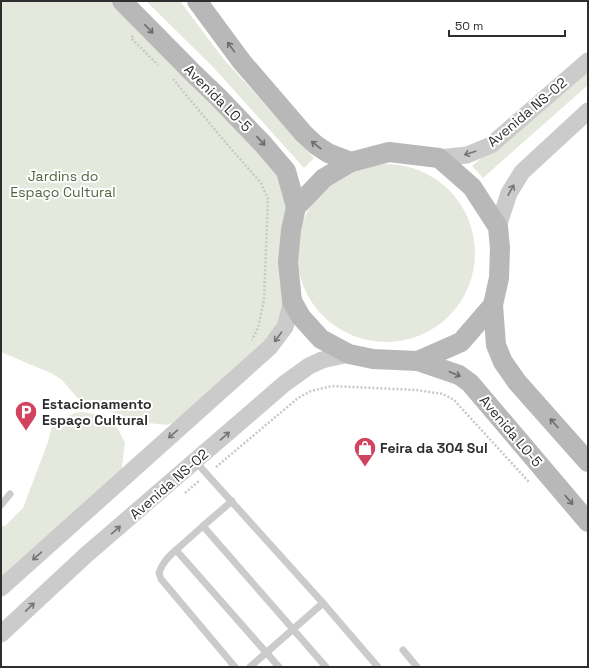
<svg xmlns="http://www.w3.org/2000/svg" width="589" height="668" font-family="'Space Grotesk',sans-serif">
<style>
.green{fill:#e5e9dd}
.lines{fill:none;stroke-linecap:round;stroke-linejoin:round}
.path{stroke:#c8c8c8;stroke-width:2.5;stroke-dasharray:2 2;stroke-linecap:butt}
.service{stroke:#cbcbcb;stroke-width:7}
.tertiary{stroke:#cbcbcb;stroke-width:17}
.secondary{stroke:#b8b8b8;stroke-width:20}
.oneway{stroke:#6c6c6c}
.oneway2{stroke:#757575}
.labels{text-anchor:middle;stroke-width:4;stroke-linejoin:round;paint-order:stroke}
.street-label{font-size:14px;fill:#2e2e2e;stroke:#fff}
.park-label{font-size:14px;fill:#566440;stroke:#fff}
.poi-label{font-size:14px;font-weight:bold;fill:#2e2e2e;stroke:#fff;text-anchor:start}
</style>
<rect width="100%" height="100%" fill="#fff"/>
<g class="green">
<polygon points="1,1 115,1 283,172 291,207 282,325 189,416 167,425 148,423 121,415 81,402 62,380 53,374 1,352"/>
<polygon points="146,1 180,1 222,57 314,158 304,168 213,67"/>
<polygon points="588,67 588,85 483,178 472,166"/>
<circle cx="386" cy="253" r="89"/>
<path d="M 82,412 L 107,416 L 117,427 L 125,443 L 121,474 L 1,582 L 1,526 L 5,526 L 23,508 L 48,442 L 53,421 C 67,421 68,413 82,412 Z"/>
</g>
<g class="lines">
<g class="path">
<polyline points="133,36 131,38 158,65"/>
<polyline points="173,79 226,143 261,183 268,199 264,300 258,328 252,340"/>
<polyline points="216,467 298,398 311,391 332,386 416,390 443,394 454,400 529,482"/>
<polyline points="185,493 199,481"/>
</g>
<g class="service">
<polyline points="195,461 323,603 250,667"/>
<polyline points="1,505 10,494"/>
<polyline points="203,526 232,501"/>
<path d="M 176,550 C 168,557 162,563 159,573 L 161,579 L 235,667"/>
<polyline points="323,603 378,667"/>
<polyline points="403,650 417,667"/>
<polyline points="279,667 176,550 203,526 326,667"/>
</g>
<g class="tertiary">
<polyline points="439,158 467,155 491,145 588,61"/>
<polyline points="498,227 509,193 522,172 588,111"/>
<polyline points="1,588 270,347 285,327 292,301"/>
<polyline points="1,634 86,555 284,384 309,366 322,360 349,354"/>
</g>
<g class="secondary">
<polyline points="122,1 194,74 218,97 263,144 286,171 296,207"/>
<polyline points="197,1 242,62 304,134 316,145 328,153 351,162"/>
<polygon points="389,152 439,158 472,187 498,227 500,248 499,278 493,305 461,342 418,361 373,359 349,354 321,339 301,317 292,301 288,262 291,230 296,207 324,178 351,162"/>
<polyline points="493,305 496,345 503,362 517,382 588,462"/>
<polyline points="418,361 459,375 470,383 588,522"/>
</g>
</g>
<defs><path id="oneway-shaft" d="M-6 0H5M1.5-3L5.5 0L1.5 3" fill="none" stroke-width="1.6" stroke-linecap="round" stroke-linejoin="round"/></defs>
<g class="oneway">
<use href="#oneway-shaft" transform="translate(149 29) rotate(46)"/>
<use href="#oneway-shaft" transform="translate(231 47) rotate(-126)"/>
<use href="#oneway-shaft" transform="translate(261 141) rotate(47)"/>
<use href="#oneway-shaft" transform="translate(316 145) rotate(-142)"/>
<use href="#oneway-shaft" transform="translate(455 374) rotate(23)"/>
<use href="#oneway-shaft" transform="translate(554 423) rotate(-132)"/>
<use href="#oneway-shaft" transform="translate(569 500) rotate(50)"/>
</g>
<g class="oneway2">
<use href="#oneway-shaft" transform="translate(470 153) rotate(162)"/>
<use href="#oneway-shaft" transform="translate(511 190) rotate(-61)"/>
<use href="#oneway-shaft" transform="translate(278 337) rotate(127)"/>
<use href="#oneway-shaft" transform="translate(173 434) rotate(139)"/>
<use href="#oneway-shaft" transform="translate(225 436) rotate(-41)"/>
<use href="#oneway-shaft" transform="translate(116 530) rotate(-41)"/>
<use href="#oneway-shaft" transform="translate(37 556) rotate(139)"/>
<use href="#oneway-shaft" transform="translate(30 607) rotate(-43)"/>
</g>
<defs>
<g id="parking-pin" transform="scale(1.15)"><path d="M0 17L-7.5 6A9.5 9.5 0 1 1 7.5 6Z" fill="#d2435f" stroke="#fff"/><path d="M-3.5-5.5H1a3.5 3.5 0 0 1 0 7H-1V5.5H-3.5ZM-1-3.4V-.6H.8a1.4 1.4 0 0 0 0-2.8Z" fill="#fff"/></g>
<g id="shop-pin" transform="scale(1.15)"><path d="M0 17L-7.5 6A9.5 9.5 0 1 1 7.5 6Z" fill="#d2435f" stroke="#fff"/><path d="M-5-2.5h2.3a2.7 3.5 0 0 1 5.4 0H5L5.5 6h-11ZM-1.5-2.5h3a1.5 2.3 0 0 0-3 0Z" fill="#fff"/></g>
</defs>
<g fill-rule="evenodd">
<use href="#parking-pin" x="26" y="412"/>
<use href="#shop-pin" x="365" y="448"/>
</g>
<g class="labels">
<g class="street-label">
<text transform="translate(218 98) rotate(45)" y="5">Avenida LO-5</text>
<text transform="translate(527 112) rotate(-40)" y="5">Avenida NS-02</text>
<text transform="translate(511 431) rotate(50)" y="5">Avenida LO-5</text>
<text transform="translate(169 484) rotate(-41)" y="5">Avenida NS-02</text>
</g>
<g class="park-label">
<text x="63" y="181">Jardins do<tspan x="63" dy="16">Espaço Cultural</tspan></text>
</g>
<g class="poi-label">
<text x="42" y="409">Estacionamento<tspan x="42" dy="16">Espaço Cultural</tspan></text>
<text x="380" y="453">Feira da 304 Sul</text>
</g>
</g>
<rect width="589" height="668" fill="none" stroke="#2e2e2e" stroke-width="4"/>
<path d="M449 30v6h116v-6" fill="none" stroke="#2e2e2e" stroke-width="2"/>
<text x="455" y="30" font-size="12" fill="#2e2e2e" stroke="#ffffff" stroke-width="3" paint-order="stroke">50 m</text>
</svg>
